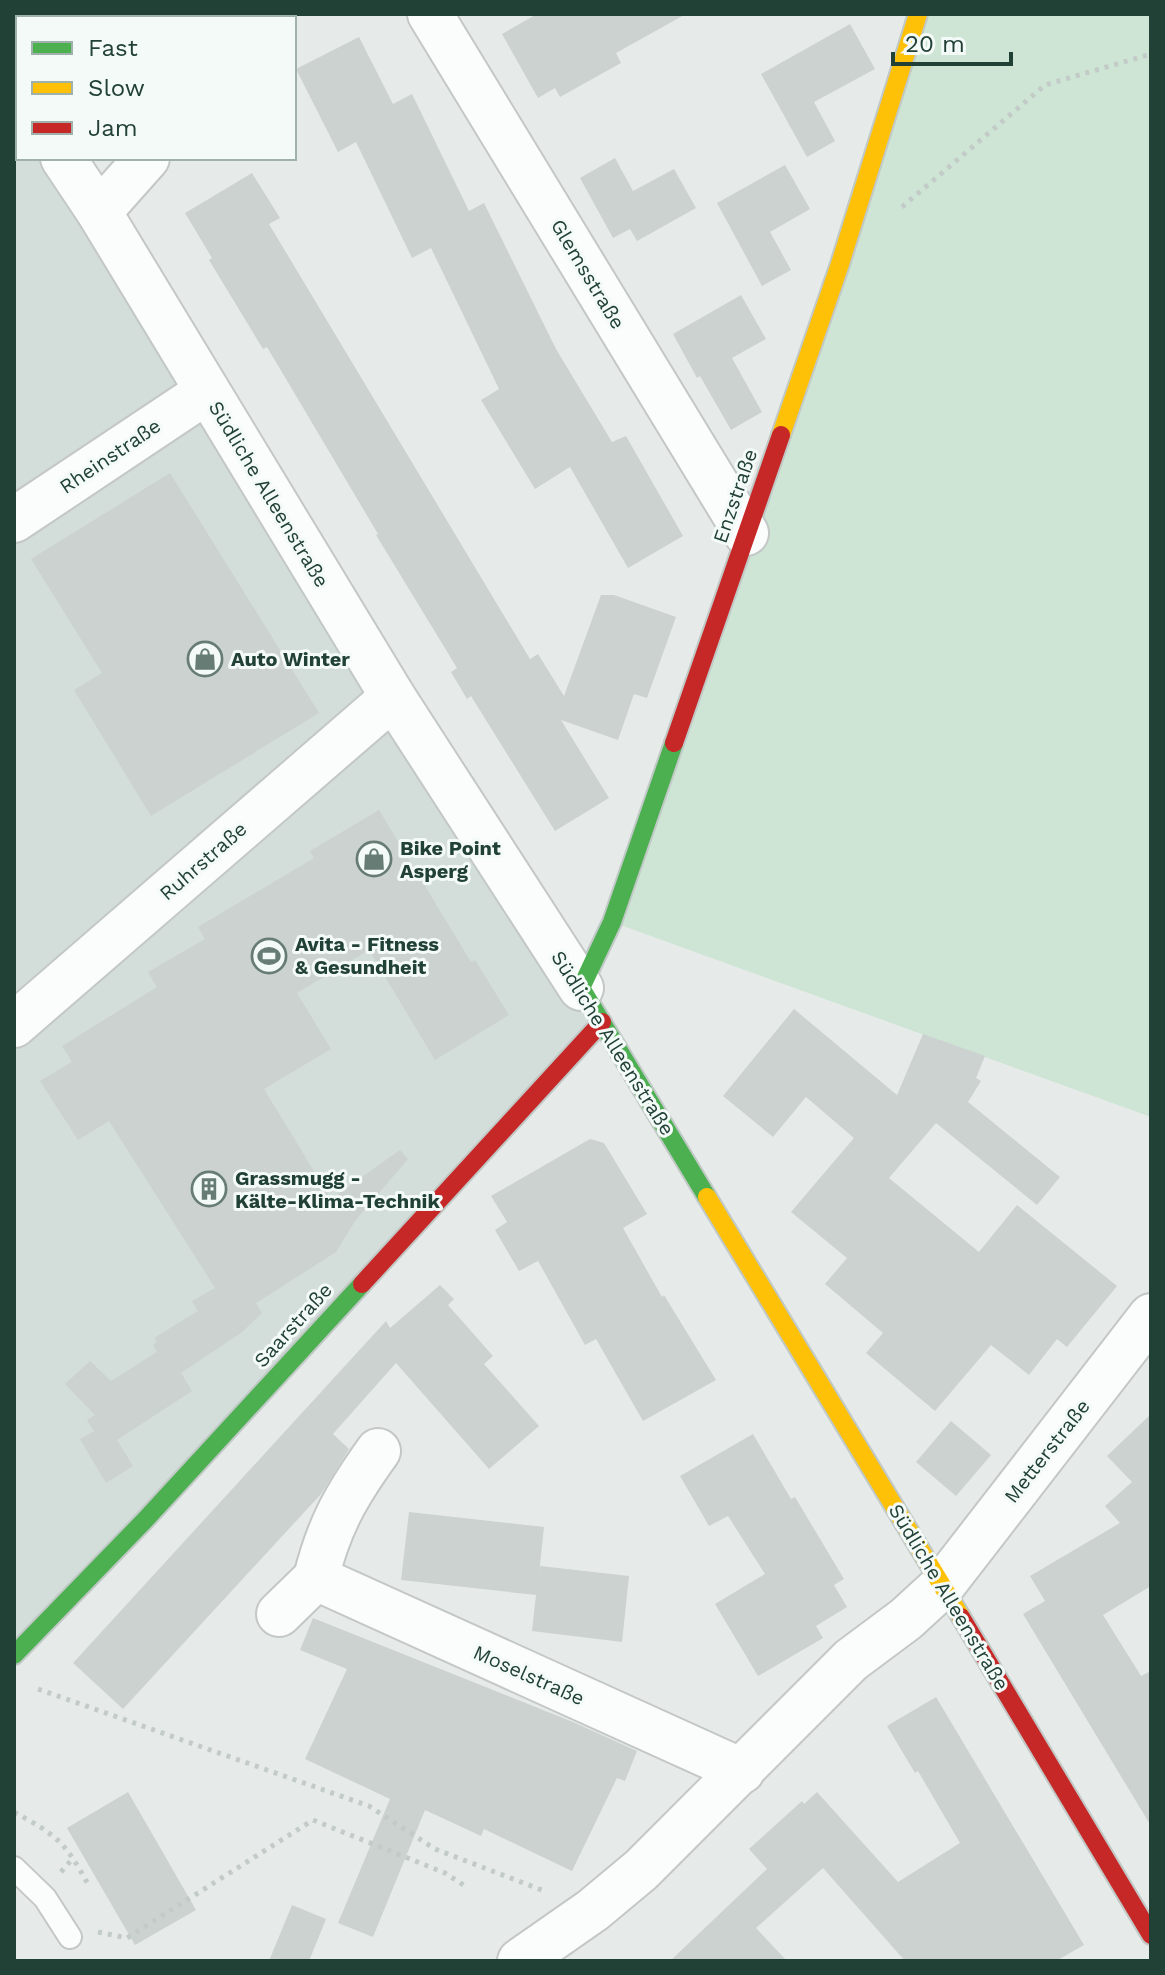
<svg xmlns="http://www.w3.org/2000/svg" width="1165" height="1975" font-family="'Work Sans',sans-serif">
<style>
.built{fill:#d3ddd9}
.green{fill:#cee5d5}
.building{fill:#ccd2d0}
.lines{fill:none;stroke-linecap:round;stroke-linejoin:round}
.lane-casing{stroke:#c3c8c6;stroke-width:26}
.street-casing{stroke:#c3c8c6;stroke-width:48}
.fast-casing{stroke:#c1c9c6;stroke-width:22}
.slow-casing{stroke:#c1c9c6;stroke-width:22}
.jam-casing{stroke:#c1c9c6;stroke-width:22}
.path{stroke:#c2cbc7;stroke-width:5;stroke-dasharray:4 6;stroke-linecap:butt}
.lane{stroke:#fbfcfc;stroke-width:22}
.street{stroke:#fbfcfc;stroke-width:44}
.fast{stroke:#4caf50;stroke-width:18}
.slow{stroke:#ffc107;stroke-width:18}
.jam{stroke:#c62828;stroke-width:18}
.labels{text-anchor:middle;stroke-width:6;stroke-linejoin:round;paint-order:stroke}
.street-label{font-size:20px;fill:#214137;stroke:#f4faf7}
.poi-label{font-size:20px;font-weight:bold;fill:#214137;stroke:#f4faf7;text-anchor:start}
</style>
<rect width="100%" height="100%" fill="#e6ebe9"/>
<polygon class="built" points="14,88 18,93 18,158 63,158 602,1022 14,1655"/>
<polygon class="green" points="918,14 1151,14 1151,1117 612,922"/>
<g class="building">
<polygon points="537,14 686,14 616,53 621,63 560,97 555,88 538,98 502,34"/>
<polygon points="850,24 875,69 814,102 835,141 807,157 761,74"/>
<polygon points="359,37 393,104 412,94 469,211 484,203 556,349 612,442 626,436 683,536 628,568 570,467 535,489 481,400 499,389 431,248 412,258 356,142 338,152 296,69"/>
<polygon points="615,158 633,191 674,169 696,208 637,241 630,229 613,238 580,178"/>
<polygon points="785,165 810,209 770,232 791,270 762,286 717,203"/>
<polygon points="252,173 280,218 269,224 530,659 538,654 564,696 601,595 614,595 676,617 647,698 634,694 618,740 561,720 609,798 555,831 471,696 467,699 451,672 457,668 376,535 378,534 267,347 263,349 209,260 212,258 185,213"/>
<polygon points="741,295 766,339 732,358 762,412 731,430 700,376 697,378 673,334"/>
<polygon points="170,473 319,713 151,816 74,690 102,673 31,559"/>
<polygon points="379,810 471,962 475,960 509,1015 435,1060 369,950 297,993 331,1049 264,1089 331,1199 400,1150 408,1159 355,1221 336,1252 256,1303 262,1313 241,1333 181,1373 192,1391 117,1440 133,1466 106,1483 80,1439 94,1431 87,1420 95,1415 65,1384 90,1361 111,1381 157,1352 153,1345 157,1342 154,1338 198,1311 192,1301 215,1288 109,1121 78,1140 40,1081 72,1062 62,1046 157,987 148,972 205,939 198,927 314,858 310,851"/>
<polygon points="794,1009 897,1095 923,1034 985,1056 976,1078 981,1081 968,1102 1060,1177 1037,1205 936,1123 889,1178 979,1252 1017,1205 1117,1286 1067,1347 1057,1339 1029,1375 991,1345 935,1411 866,1353 883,1333 825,1284 847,1258 791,1212 854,1138 806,1097 773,1137 723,1096"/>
<polygon points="590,1139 604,1143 647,1214 623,1228 662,1297 664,1295 716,1380 643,1421 596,1339 585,1345 538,1261 519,1271 495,1230 507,1222 491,1196"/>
<polygon points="440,1285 454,1299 448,1305 493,1356 484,1364 539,1426 489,1469 396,1363 333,1434 349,1449 321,1494 123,1709 73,1663 386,1321 390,1328"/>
<polygon points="1151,1414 1151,1586 1103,1615 1141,1676 1151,1671 1151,1826 1023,1614 1045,1601 1030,1576 1120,1523 1105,1506 1132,1482 1107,1456"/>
<polygon points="951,1421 991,1455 956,1496 916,1462"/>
<polygon points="753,1434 791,1499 795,1497 844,1579 834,1585 847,1607 816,1626 823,1638 758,1676 715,1604 765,1574 728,1516 709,1526 680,1476"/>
<polygon points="409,1512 544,1527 537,1593 540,1566 629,1576 622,1642 532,1631 536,1595 401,1580"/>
<polygon points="313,1618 573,1722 637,1751 625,1781 617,1778 572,1871 484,1829 481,1836 425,1810 373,1937 338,1923 390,1799 305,1759 347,1669 300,1650"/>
<polygon points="936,1697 1084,1945 1056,1961 905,1961 823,1868 756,1928 787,1961 670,1961 767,1869 749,1849 802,1801 804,1804 817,1792 898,1882 960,1843 918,1771 915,1773 887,1726"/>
<polygon points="128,1792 196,1910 135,1945 67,1828"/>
<polygon points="292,1905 326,1919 309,1961 269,1961"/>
</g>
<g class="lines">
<g class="lane-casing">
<polyline id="lane" points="14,1868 45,1898 70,1937"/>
</g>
<g class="street-casing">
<g id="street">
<polyline points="430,14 746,533"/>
<polyline points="267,18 271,14"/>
<polyline points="14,88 18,93"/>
<polyline points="63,158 99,212 393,697 581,988"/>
<polyline points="99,212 147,158"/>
<polyline points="14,520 206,392"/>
<polyline points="14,1025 393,697"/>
<path d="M 378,1451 C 347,1494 329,1525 316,1578 L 742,1771"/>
<polyline points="279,1614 316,1578"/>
<polyline points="520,1961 593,1910 641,1870 851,1660 906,1619 942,1586 1151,1316"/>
</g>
</g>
<g class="fast-casing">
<g id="fast">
<polyline points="674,743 612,922 581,988 707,1197"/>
<polyline points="14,1655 145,1520 362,1284"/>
</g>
</g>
<g class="slow-casing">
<g id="slow">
<polyline points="781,435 840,264 918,14"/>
<polyline points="707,1197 961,1617"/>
</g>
</g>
<g class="jam-casing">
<g id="jam">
<polyline points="674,743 781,435"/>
<polyline points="362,1284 602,1022"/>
<polyline points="961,1617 1151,1935"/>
</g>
</g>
<g class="path">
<polyline points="902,207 1045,85 1151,54"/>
<polyline points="38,1689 369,1806 435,1849 547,1892"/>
<path d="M 14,1812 C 58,1836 65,1842 89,1886"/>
<polyline points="61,1872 73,1858"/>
<polyline points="98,1932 127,1938 313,1820 445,1873 465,1886"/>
</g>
<use href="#lane" class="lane"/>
<use href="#street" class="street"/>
<use href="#fast" class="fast"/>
<use href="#slow" class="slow"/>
<use href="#jam" class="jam"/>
</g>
<defs>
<g id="shop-ring" transform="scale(1.8)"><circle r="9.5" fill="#f4faf7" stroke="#667c75" stroke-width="1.5"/><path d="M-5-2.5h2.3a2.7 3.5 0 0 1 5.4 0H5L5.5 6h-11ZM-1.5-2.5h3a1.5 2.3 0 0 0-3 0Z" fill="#667c75"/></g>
<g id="stadium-ring" transform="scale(1.8)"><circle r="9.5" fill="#f4faf7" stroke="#667c75" stroke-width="1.5"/><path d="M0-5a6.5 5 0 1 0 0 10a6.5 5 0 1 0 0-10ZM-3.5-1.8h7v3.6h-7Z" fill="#667c75"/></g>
<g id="building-ring" transform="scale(1.8)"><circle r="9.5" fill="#f4faf7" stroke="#667c75" stroke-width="1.5"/><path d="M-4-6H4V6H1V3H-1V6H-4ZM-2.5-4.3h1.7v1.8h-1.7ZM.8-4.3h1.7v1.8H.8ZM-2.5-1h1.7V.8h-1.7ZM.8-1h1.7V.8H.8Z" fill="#667c75"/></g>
</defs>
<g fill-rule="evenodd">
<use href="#shop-ring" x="205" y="659"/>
<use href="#shop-ring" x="374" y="859"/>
<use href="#stadium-ring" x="269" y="956"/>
<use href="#building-ring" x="209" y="1189"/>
</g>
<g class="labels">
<g class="street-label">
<text transform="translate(588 274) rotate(59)" y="7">Glemsstraße</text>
<text transform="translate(110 456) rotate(-34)" y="7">Rheinstraße</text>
<text transform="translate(269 494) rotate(59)" y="7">Südliche Alleenstraße</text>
<text transform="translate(735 496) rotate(-71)" y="7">Enzstraße</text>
<text transform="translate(203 861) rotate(-41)" y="7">Ruhrstraße</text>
<text transform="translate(613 1043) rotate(58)" y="7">Südliche Alleenstraße</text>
<text transform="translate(293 1325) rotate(-48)" y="7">Saarstraße</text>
<text transform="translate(1047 1451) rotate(-52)" y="7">Metterstraße</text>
<text transform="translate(949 1597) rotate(59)" y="7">Südliche Alleenstraße</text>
<text transform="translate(529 1675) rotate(24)" y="7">Moselstraße</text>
</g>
<g class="poi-label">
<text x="231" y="666">Auto Winter</text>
<text x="400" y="855">Bike Point<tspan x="400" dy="23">Asperg</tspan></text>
<text x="295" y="951">Avita - Fitness<tspan x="295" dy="23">&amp; Gesundheit</tspan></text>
<text x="235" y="1185">Grassmugg -<tspan x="235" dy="23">Kälte-Klima-Technik</tspan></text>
</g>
</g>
<rect width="1165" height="1975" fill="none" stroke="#214137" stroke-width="32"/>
<rect x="16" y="16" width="280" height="144" fill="#f4faf7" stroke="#a0b0aa" stroke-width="2"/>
<rect x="32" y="42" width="40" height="12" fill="#4caf50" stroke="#a0b0aa" stroke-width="2"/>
<text x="88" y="56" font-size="24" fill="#214137">Fast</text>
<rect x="32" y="82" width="40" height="12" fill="#ffc107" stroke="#a0b0aa" stroke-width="2"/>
<text x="88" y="96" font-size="24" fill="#214137">Slow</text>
<rect x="32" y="122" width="40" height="12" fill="#c62828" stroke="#a0b0aa" stroke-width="2"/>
<text x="88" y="136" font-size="24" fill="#214137">Jam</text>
<path d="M893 52v12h118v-12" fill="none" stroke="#214137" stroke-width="4"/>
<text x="905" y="52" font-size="24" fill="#214137" stroke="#f4faf7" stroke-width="6" paint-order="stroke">20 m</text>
</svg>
